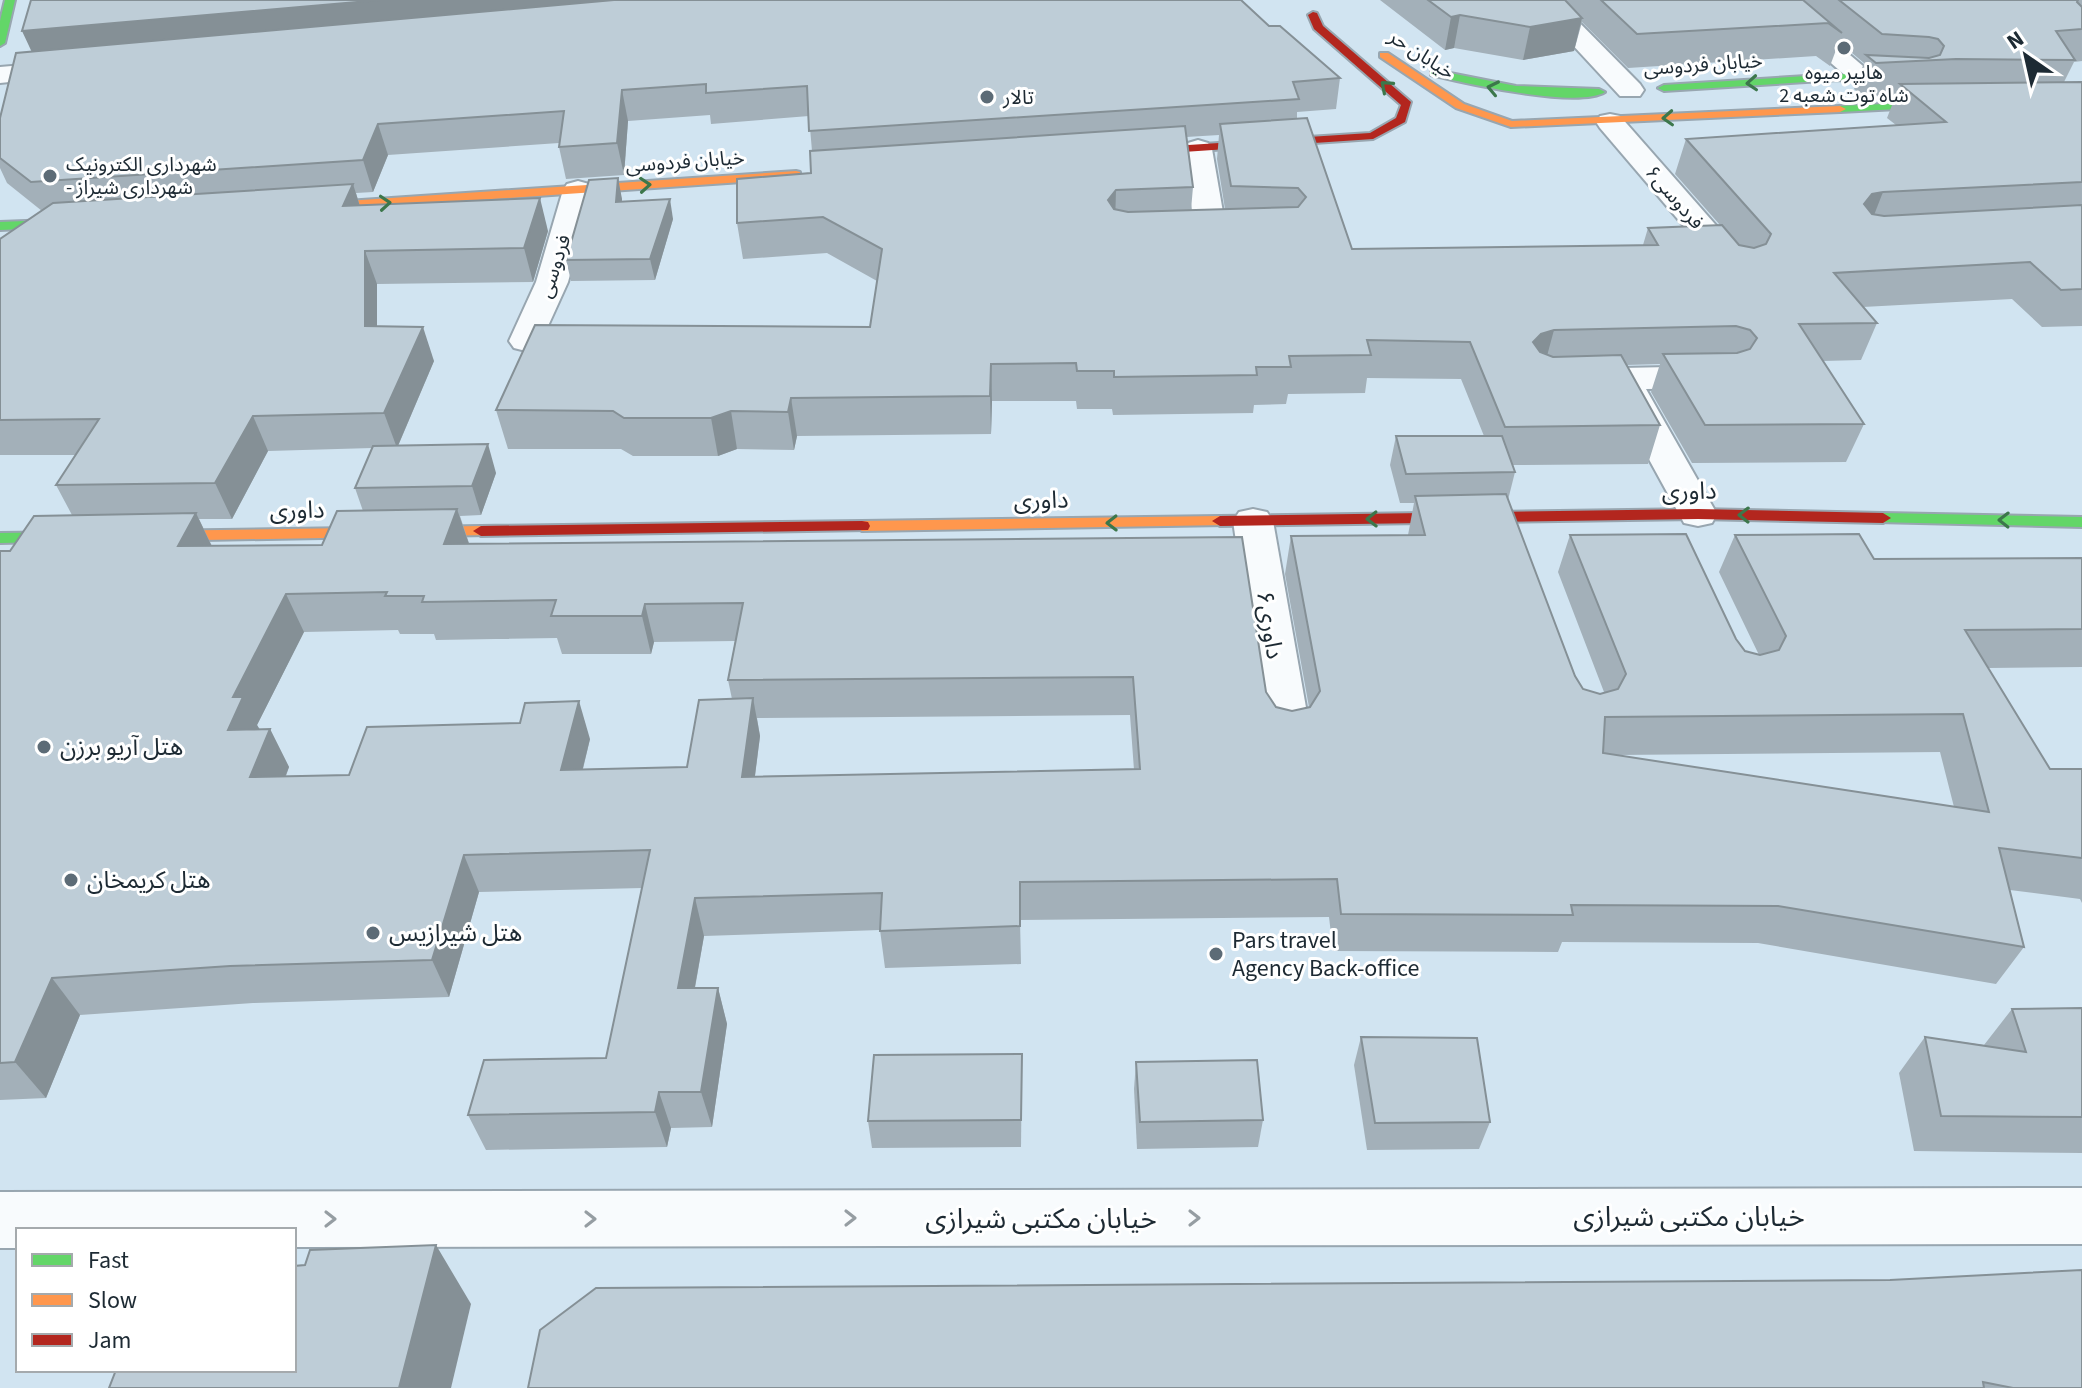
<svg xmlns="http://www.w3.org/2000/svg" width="2082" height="1388" font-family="'Source Sans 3','Noto Sans Arabic',sans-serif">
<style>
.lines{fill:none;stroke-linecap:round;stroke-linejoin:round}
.street-casing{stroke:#98a6b0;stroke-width:4}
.fast-casing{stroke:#98a6b0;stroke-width:4}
.slow-casing{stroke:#98a6b0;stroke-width:4}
.jam-casing{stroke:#98a6b0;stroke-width:4}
.street{fill:#f8fbfd;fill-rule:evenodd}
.fast{fill:#63d668;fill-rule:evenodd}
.slow{fill:#ff974d;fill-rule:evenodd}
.jam{fill:#b3261e;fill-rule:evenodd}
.wall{fill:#a3b0b9;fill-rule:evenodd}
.shaded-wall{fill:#859096}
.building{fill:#becdd7;stroke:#859096;stroke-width:2;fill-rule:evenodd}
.oneway{stroke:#3c774b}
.oneway2{stroke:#959da2}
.poi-dot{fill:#5c6b76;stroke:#fff;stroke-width:3}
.labels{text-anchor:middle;stroke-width:6;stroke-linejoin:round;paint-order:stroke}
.far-street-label{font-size:20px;fill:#1d2a33;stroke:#fff}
.far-poi-label{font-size:20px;fill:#1d2a33;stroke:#fff;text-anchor:start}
.street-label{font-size:24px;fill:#1d2a33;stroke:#fff}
.poi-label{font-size:24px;fill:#1d2a33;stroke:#fff;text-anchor:start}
.near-street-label{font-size:28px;fill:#1d2a33;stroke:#fff}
</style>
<rect width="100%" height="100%" fill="#d1e4f1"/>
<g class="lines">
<g class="street-casing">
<g id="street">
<polygon points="1531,0 1557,0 1640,84 1644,90 1640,96 1620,96"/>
<polygon points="1758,0 1785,0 1876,77 1872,83 1854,83"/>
<polygon points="69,61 78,63 82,69 78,75 0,83 0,67"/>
<polygon points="1610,114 1620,116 1750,264 1755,271 1750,278 1739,281 1728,278 1600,128 1596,122 1600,116"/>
<polygon points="1198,140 1208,143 1212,149 1227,235 1222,242 1211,244 1200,242 1195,235 1184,149 1188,143"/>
<polygon points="578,181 589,184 593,190 568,282 538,348 526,351 514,348 509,341 536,282 563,190 567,184"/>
<polygon points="1717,366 1729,370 1735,377 1729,384 1717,388 1646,389 1717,514 1712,523 1698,526 1684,523 1679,514 1611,390 1574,391 1562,387 1556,380 1562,373 1574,369"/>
<polygon points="1253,509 1267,512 1273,521 1310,730 1303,742 1287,746 1271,742 1264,730 1233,521 1239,512"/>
<polygon points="2082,1188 2082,1244 294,1247 294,1230 18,1230 18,1248 0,1248 0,1192"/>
</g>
</g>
<g class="fast-casing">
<g id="fast">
<polygon points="5,0 15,0 5,43 0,46 0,21"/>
<path d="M 1435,70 L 1516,86 L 1599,89 L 1605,92 C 1578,109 1464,83 1431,75 L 1431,71 Z"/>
<polygon points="1838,74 1915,78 1920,81 1915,84 1838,80 1664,91 1658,88 1664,85"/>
<polygon points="1951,101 1957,104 1955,106 1840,112 1834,109 1840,106"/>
<polygon points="77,219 81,220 81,226 0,230 0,222"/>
<polygon points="1883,513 2082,517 2082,527 1877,522 1875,518 1877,514"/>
<polygon points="80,532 88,537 86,541 0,543 0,533"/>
</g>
</g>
<g class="slow-casing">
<g id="slow">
<polygon points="1380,53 1388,53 1464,104 1512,121 1840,106 1846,109 1840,112 1511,127 1456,108 1380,57"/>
<polygon points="796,171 800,172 800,178 302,212 296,208 302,204"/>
<polygon points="1220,516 1226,517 1228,521 1226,525 862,531 854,526 862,521"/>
<polygon points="481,526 489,531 487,535 149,541 141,536 149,531"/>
</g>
</g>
<g class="jam-casing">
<g id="jam">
<polygon points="1313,12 1317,13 1323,26 1411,102 1405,122 1373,139 1124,156 1124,150 1128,149 1370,133 1396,118 1401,105 1314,29 1308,15"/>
<polygon points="1698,509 1883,513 1891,518 1883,523 1698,519 1220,526 1212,521 1220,516"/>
<polygon points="862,521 868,522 870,526 868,530 481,536 473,531 481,526"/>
</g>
</g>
<use href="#street" class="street"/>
<use href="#fast" class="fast"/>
<use href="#slow" class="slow"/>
<use href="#jam" class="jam"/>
</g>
<g class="wall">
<path d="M 1380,0 L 2082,0 L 2082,61 L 2074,62 L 2064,82 L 2082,82 L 2082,326 L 2042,327 L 2012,299 L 1863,307 L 1877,323 L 1861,360 L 1823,361 L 1864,424 L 1846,462 L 1692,463 L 1651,392 L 1660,364 L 1626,365 L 1660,425 L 1648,464 L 1512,465 L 1515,472 L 1508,500 L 1575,676 L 1583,689 L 1600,694 L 1604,692 L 1558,572 L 1570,535 L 1736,639 L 1745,651 L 1759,655 L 1719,572 L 1735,535 L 1874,559 L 2082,558 L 2082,667 L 1988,668 L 2050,769 L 2082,769 L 2082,903 L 2080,899 L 2010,890 L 2024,947 L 1996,984 L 1758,943 L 1562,942 L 1558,952 L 1333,951 L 1329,917 L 1020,920 L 1021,964 L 885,968 L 880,930 L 704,936 L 695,988 L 718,988 L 727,1024 L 712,1127 L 671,1128 L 667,1147 L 486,1150 L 468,1115 L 606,1058 L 642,888 L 479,892 L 449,997 L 253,1003 L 80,1015 L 46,1098 L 0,1100 L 0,551 L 10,551 L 72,515 L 56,485 L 76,455 L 0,455 L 0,239 L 42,211 L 7,183 L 0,168 L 0,118 L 32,52 L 1269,26 L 1340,78 L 1336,109 L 1297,112 L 1297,119 L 1352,249 L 1643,245 L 1648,228 L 1720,225 L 1675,174 L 1686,139 L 1896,125 L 1887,118 L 1896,95 L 1863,97 L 1854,89 L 1864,63 L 1839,42 L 1830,66 L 1816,56 L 1628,68 L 1582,22 L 1574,51 L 1523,60 L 1454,48 L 1445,50 ZM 710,115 L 711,124 L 809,116 L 812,151 L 811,173 L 737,223 L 743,259 L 827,253 L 877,281 L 870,327 L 496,410 L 508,449 L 621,449 L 633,456 L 718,456 L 737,449 L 794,450 L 797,436 L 991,434 L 992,401 L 1076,401 L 1077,409 L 1112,409 L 1113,415 L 1253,413 L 1254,405 L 1286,404 L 1288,394 L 1365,393 L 1367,378 L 1461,379 L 1484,436 L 1396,436 L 1390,465 L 1400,503 L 1414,503 L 1408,535 L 1291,536 L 1285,574 L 1309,707 L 1292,711 L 1276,707 L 1266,692 L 469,543 L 460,516 L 481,515 L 496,473 L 398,446 L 434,361 L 377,326 L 377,284 L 533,282 L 548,231 L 360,206 L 356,193 L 373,192 L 388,155 L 559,143 L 559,147 L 566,179 L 624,175 L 628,121 ZM 1219,135 L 1217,159 L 1225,209 L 1191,210 L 1193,187 L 1186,137 ZM 372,448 L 355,488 L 363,511 L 322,545 L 212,546 L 199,519 L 232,519 L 268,451 ZM 398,630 L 400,634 L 434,634 L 436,640 L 557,638 L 562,654 L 651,654 L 654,642 L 735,641 L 728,680 L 732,699 L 687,767 L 583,769 L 590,739 L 349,775 L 286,776 L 289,767 L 270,729 L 260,730 L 257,725 L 304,632 ZM 1130,715 L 1134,770 L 755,776 L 760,736 L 757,718 ZM 1940,752 L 1954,807 L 1617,755 Z"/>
<polygon points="618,178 622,202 673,219 655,280 571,281 566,260"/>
<polygon points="2082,1008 2082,1153 1914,1151 1899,1073 1925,1037 1984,1045 2012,1009"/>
<polygon points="1361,1037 1490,1122 1479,1149 1367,1150 1354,1065"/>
<polygon points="1022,1054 1021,1147 872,1148 868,1121"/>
<polygon points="1136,1062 1263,1120 1258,1147 1137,1149 1134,1089"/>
<polygon points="596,1288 2082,1388 528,1388"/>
</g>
<g class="shaded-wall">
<polygon points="380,0 713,0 36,61 22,31"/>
<polygon points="1460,15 1454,48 1445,50 1451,17"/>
<polygon points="1582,18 1574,51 1523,60 1530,27"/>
<polygon points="622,90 628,121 624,175 617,143"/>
<polygon points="378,124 388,155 373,192 363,160"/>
<polygon points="618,178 622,199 620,223 616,202"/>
<polygon points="353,184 363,216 343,206"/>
<polygon points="1116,190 1115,226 1108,200"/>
<polygon points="1883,192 1869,228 1864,204 1872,194"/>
<polygon points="540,198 548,231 533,282 524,248"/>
<polygon points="670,199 673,219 655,280 650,259"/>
<polygon points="365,251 377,284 377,361 365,326"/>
<polygon points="423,327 434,361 397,448 384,413"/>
<polygon points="1554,330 1544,367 1533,342 1541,334"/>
<polygon points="991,364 992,401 991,434 990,396"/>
<polygon points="791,398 797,436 794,450 788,412"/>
<polygon points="731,411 737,449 718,456 711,418"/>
<polygon points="253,416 268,451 232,519 215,483"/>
<polygon points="488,444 496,473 481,515 472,486"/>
<polygon points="457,509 470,547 444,544"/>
<polygon points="196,513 214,551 178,546"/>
<polygon points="286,594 304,632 257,725 263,735 228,730 233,697"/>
<polygon points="645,604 654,642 651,654 642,616"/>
<polygon points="753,698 760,736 750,814 742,777"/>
<polygon points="579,701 590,739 573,808 561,770"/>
<polygon points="270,729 289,767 270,815 250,777"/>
<polygon points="464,855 479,892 449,997 432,960"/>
<polygon points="695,898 704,936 688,1025 678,988"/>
<polygon points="52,978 80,1015 46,1098 15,1062"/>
<polygon points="718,988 727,1024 712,1127 701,1092"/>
<polygon points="659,1092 671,1128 667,1147 655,1112"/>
<polygon points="436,1245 471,1304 451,1388 399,1388"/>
</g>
<g class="building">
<polygon points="31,0 380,0 22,31"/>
<polygon points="614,0 1241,0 1269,26 1280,26 1340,78 1293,82 1299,99 809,131 807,86 706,93 706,84 622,90 617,143 559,147 564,111 378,124 363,160 31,182 0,158 0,118 16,53"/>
<polygon points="1428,0 1565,0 1582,18 1530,27 1460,15 1451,17"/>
<polygon points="1601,0 1803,0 1842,33 1828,23 1637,34"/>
<polygon points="1839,0 2078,0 2077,2 2082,7 2082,29 2056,31 2075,60 1956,59 1876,63 1866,55 1929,58 1940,55 1944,46 1938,39 1929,37 1882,34"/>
<polygon points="2082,82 2082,182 1883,192 1872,194 1864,204 1872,214 1884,216 2082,205 2082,289 2061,290 2030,262 1834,273 1877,323 1799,324 1864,424 1705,425 1663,354 1737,353 1750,349 1757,338 1750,330 1736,326 1554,330 1541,334 1533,342 1540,352 1553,357 1621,355 1660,425 1505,427 1470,342 1367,340 1371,355 1289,356 1291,367 1256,367 1257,375 1114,377 1114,371 1077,371 1076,363 991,364 990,396 791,398 788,412 731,411 711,418 624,418 613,411 496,410 535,325 870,327 882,249 823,217 737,223 737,179 811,173 810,151 1185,126 1193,187 1116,190 1108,200 1114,209 1128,212 1298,207 1306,197 1298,188 1231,186 1220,124 1307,118 1352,249 1658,245 1648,228 1722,225 1739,245 1754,248 1766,244 1771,234 1686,139 1946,122 1900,84"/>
<polygon points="618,178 616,202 670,199 650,259 566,260 589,180"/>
<polygon points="353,184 343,206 540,198 524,248 365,251 365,326 423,327 384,413 253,416 215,483 56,485 99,419 0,420 0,239 53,203"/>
<polygon points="1396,436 1502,436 1515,472 1406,474"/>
<polygon points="488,444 472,486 355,488 373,446"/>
<path d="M 1506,494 L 1575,676 L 1583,689 L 1600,694 L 1618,689 L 1626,674 L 1570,535 L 1686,534 L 1736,639 L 1745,651 L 1760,655 L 1779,650 L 1786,636 L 1735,535 L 1859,534 L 1874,559 L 2082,558 L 2082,629 L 1965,630 L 2050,769 L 2082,769 L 2082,858 L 1999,848 L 2024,947 L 1778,906 L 1571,905 L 1573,915 L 1341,914 L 1337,879 L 1020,882 L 1020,926 L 880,931 L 882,893 L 695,898 L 678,988 L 718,988 L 701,1092 L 659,1092 L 655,1112 L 468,1115 L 484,1060 L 606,1058 L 650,850 L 464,855 L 432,960 L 230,966 L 52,978 L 15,1062 L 0,1063 L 0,551 L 10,551 L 34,516 L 196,513 L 178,546 L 322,545 L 337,511 L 457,509 L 444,544 L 1242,537 L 1266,692 L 1276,707 L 1292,711 L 1310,707 L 1320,691 L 1291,536 L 1425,535 L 1415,496 ZM 387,592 L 385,596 L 424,596 L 422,602 L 556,600 L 551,616 L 642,616 L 645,604 L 743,603 L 728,680 L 1133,677 L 1140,769 L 742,777 L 753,698 L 699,700 L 687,767 L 561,770 L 579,701 L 525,703 L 520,723 L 367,727 L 349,775 L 250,777 L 270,729 L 228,730 L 243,697 L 233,697 L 286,594 ZM 1963,714 L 1989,812 L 1603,753 L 1605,717 Z"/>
<polygon points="2082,1008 2082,1117 1941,1116 1925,1037 2026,1052 2012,1009"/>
<polygon points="1361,1037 1477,1038 1490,1122 1375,1123"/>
<polygon points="1022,1054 1021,1120 868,1121 874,1055"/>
<polygon points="1257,1060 1263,1120 1140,1122 1136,1062"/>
<polygon points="436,1245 399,1388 109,1388 116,1370 294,1370 294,1266 305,1265 310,1250"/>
<polygon points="2082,1270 2082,1388 2013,1388 1983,1382 1984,1388 528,1388 540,1330 596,1288 1890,1280"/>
</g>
<defs><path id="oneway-chevron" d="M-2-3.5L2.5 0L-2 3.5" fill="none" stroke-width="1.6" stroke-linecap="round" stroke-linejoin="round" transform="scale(2)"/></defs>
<g class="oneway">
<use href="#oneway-chevron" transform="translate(1752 83) rotate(176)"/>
<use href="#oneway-chevron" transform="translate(1386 86) rotate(-139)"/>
<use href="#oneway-chevron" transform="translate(1493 88) rotate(-168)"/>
<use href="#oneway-chevron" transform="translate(1668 118) rotate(177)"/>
<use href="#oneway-chevron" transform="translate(645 185) rotate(-4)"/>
<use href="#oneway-chevron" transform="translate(385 203) rotate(-4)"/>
<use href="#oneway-chevron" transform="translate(1744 515) rotate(-179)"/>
<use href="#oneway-chevron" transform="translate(1372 519) rotate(179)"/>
<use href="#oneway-chevron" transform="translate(2004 520) rotate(-179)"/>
<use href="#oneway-chevron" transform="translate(1112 523) rotate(179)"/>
</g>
<g class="oneway2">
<use href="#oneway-chevron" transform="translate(850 1218)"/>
<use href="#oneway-chevron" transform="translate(1194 1218)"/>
<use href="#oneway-chevron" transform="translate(330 1219)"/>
<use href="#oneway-chevron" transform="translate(590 1219)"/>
</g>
<g class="poi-dot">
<circle cx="1844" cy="48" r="8"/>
<circle cx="987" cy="97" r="8"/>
<circle cx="50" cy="176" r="8"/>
<circle cx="44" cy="747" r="8"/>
<circle cx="71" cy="880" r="8"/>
<circle cx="373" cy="933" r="8"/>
<circle cx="1216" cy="954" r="8"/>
</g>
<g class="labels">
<g class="far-street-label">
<text transform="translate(1422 54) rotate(33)" y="7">خیابان حر</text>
<text transform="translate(1703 64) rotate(-4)" y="7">خیابان فردوسی</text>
<text transform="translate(685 161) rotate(-4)" y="7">خیابان فردوسی</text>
<text transform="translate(1675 197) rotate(49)" y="7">فردوسی۶</text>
<text transform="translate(554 266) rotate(-72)" y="7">فردوسی</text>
</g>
<g class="far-poi-label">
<text x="1844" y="79" text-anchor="middle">هایپر میوه<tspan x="1844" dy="23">شاه توت شعبه 2</tspan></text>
<text x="1003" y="104">تالار</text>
<text x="66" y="171">شهرداری الکترونیک<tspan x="66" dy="23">- شهرداری شیراز</tspan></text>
</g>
<g class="street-label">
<text transform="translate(1689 491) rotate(-1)" y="8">داوری</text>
<text transform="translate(1041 500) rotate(-1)" y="8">داوری</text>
<text transform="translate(297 510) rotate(-1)" y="8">داوری</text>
<text transform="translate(1270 625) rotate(81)" y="8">داوری۶</text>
</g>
<g class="poi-label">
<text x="60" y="755">هتل آریو برزن</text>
<text x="87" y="888">هتل کریمخان</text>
<text x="389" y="941">هتل شیرازیس</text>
<text x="1232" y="948">Pars travel<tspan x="1232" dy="28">Agency Back-office</tspan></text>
</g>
<g class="near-street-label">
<text x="1689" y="1226">خیابان مکتبی شیرازی</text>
<text x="1041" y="1228">خیابان مکتبی شیرازی</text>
</g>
</g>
<rect x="16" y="1228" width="280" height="144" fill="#ffffff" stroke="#a5aaad" stroke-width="2"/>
<rect x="32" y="1254" width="40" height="12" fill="#63d668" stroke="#a5aaad" stroke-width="2"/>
<text x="88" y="1268" font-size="24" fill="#1d2a33">Fast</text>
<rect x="32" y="1294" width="40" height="12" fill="#ff974d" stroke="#a5aaad" stroke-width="2"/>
<text x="88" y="1308" font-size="24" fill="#1d2a33">Slow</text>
<rect x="32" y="1334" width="40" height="12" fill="#b3261e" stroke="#a5aaad" stroke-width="2"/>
<text x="88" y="1348" font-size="24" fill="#1d2a33">Jam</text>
<g transform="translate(2026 56) rotate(326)" stroke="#ffffff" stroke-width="6" paint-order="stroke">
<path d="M0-6L14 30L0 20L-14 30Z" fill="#1d2a33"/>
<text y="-12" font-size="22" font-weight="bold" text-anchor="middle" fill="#1d2a33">N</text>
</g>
</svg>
